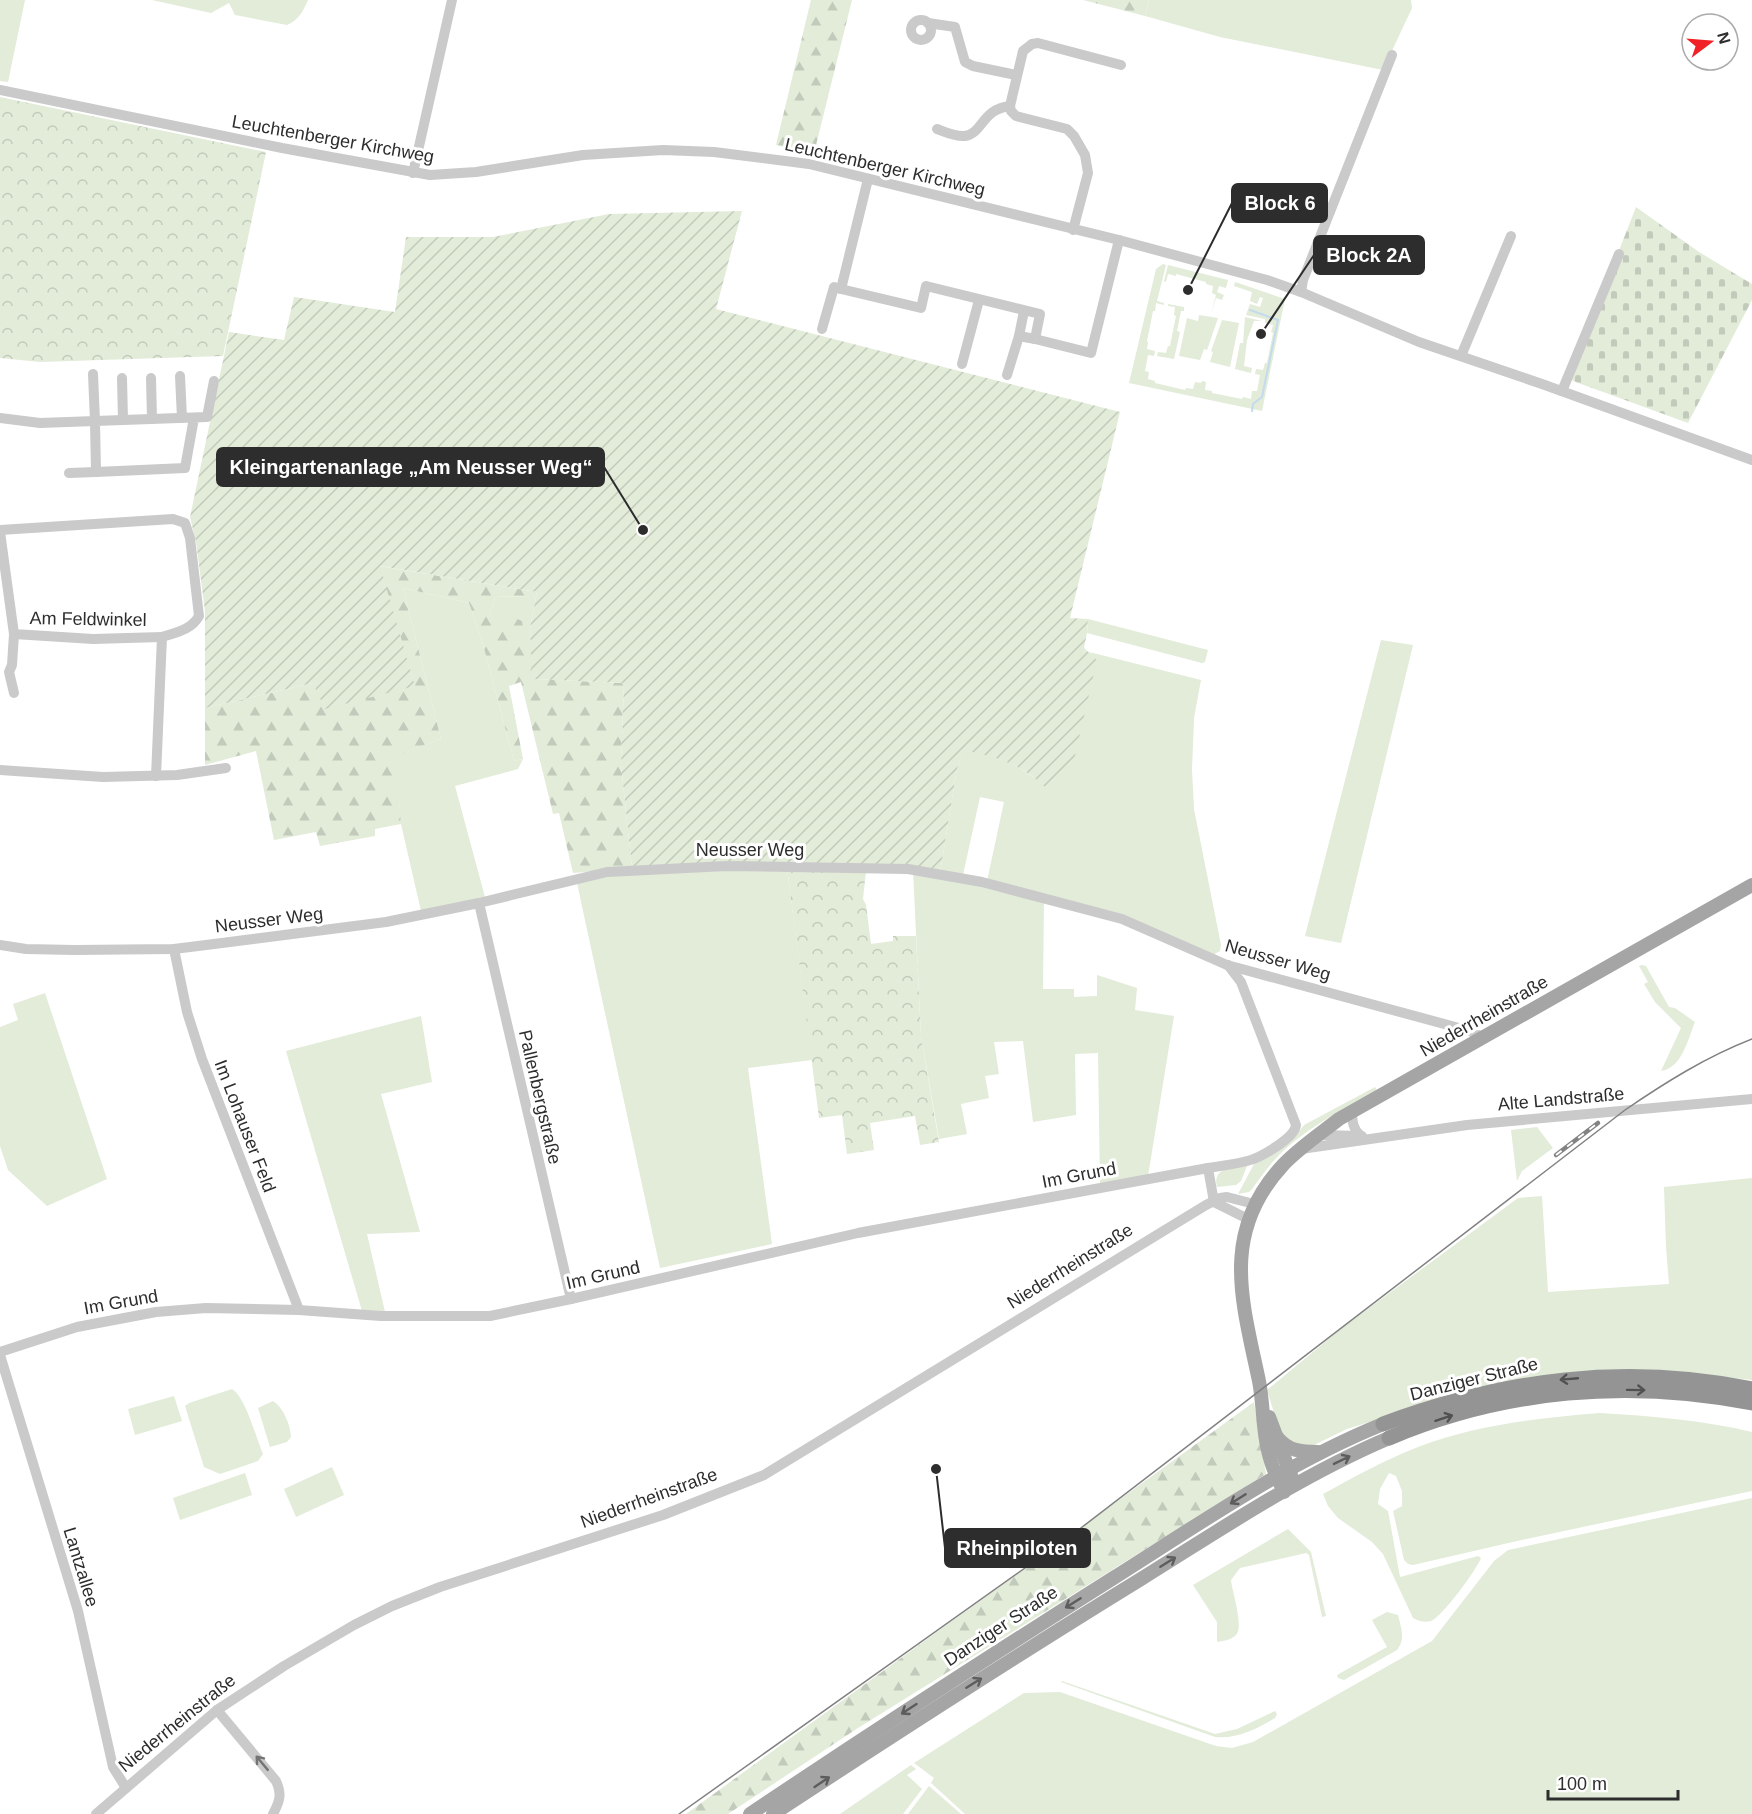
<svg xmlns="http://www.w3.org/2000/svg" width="1752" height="1814" font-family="Arial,sans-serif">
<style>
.grass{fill:#e2ecd9}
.forest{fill:url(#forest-firs)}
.cemetery{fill:url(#cemetery-stones)}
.park{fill:url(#park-crowns)}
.garden{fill:url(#garden-furrows)}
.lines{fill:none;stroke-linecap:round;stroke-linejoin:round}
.stream{stroke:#c3dbed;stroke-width:2}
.minor{stroke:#cacaca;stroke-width:10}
.major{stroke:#a5a5a5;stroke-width:14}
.highway{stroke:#949494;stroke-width:15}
.tram{stroke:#828282;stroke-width:1.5}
.rail-casing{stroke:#828282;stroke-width:4.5}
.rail{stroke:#fff;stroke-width:2;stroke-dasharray:7;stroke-linecap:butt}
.oneway{stroke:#515151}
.oneway2{stroke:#5d5d5d}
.oneway3{stroke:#747474}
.labels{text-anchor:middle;stroke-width:6;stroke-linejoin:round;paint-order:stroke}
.street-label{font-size:18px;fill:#2d2d2d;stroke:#fff}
.leader{fill:none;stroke:#2d2d2d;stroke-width:2}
.callout-dot{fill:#2d2d2d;stroke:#fff;stroke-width:2}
.callout{fill:#2d2d2d;stroke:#2d2d2d;stroke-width:2}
.callout-label{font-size:20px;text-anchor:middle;font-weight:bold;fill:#fff}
</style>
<defs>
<pattern id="forest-firs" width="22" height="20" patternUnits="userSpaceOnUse" patternTransform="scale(1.5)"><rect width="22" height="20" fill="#e2ecd9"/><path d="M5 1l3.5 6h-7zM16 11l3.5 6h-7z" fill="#c2cbbb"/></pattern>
<pattern id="cemetery-stones" width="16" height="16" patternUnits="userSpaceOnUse" patternTransform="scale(1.5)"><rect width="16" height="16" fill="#e2ecd9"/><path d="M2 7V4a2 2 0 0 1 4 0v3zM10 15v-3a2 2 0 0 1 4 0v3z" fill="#c2cbbb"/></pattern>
<pattern id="park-crowns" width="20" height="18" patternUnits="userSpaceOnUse" patternTransform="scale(1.5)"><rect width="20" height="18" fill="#e2ecd9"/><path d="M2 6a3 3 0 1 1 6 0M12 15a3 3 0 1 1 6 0" fill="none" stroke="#c2cbbb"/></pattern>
<pattern id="garden-furrows" width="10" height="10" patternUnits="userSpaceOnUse" patternTransform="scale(1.5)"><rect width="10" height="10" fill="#e2ecd9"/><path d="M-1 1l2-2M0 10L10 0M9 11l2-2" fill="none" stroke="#c2cbbb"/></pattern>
</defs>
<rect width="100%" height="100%" fill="#fff"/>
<g class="grass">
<polygon points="0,0 25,0 8,82 0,81"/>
<path d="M 152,0 L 308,0 C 303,11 299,20 287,25 L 235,15 L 229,3 L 211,13 Z"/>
<polygon points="1149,0 1411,0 1412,8 1383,70 1220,37 1145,16"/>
<polygon points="1163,264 1166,265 1157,301 1164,303 1164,305 1156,303 1155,311 1153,311 1147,341 1148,342 1147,349 1155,351 1154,356 1148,355 1145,371 1149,372 1148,379 1155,381 1155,383 1185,390 1186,388 1193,389 1195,382 1201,383 1202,381 1206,382 1205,390 1212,391 1212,393 1242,399 1243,397 1251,399 1252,391 1257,391 1260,375 1255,374 1256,369 1263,370 1265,363 1267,363 1273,333 1271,332 1273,325 1265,323 1265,319 1246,315 1250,304 1260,307 1263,298 1260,297 1257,304 1250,301 1252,292 1234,286 1235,282 1285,299 1262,411 1129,383 1156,269"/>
<polygon points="1168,265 1228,280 1226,288 1219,286 1217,292 1224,295 1222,300 1216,298 1211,313 1216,295 1212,293 1213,286 1206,284 1206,282 1176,274 1176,276 1168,274 1166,282 1164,281"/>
<polygon points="1168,304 1184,307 1184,311 1181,311 1177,331 1180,332 1174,359 1157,356 1158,352 1166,353 1168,346 1170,346 1176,316 1174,315 1175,307 1168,306"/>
<polygon points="1199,315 1218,318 1207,350 1204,349 1200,360 1179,356 1187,318 1198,321"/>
<polygon points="1245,317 1262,321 1254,321 1247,340 1244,366 1252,368 1251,373 1235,369 1240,343 1243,343"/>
<polygon points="1222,320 1239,323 1230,367 1210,362 1213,352 1211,351"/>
<polygon points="403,588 469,603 482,641 514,761 523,759 518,769 455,786 485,897 421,911 401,824 395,755 441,739"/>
<polygon points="532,596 536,597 530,628 531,644 490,617 495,597"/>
<polygon points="1088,619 1208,650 1205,662 1202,663 1087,633"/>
<polygon points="1381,640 1413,645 1341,943 1305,936"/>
<path d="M 1089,652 L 1201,680 L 1194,718 L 1192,770 L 1194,809 L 1221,945 L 1220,951 L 1213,955 L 1123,915 L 987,881 L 1004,802 L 980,797 L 963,875 L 940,873 L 957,769 L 963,749 C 1002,758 1014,762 1045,786 L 1096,660 Z"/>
<polygon points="787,868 812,1060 748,1068 772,1244 660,1268 577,883 604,876"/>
<polygon points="913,871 1044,899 1043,989 1074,989 1074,997 1097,996 1097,975 1137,988 1135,1010 1174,1016 1148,1176 1100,1184 1098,1053 1075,1054 1076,1115 1033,1122 1023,1041 994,1042 999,1074 985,1076 989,1098 961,1104 967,1134 939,1139 921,1036"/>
<path d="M 1642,965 L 1646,966 L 1669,1007 L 1675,1008 L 1695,1022 C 1688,1039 1682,1068 1661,1071 L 1681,1028 L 1655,1002 L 1644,984 L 1648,982 L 1639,966 Z"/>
<polygon points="45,993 107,1179 47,1206 8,1170 0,1146 0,1027 18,1020 13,1004"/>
<polygon points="421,1016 432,1082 381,1094 420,1232 367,1234 385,1312 362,1311 286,1051"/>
<path d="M 1375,1087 L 1377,1090 C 1344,1109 1306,1128 1279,1155 C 1269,1165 1261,1177 1252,1189 L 1249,1192 L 1238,1194 L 1254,1164 L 1278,1148 L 1291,1142 L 1304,1125 Z"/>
<polygon points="1537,1127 1553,1148 1522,1171 1517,1181 1511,1130"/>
<path d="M 1247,1166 L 1241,1181 L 1236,1185 L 1217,1187 C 1212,1167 1233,1168 1247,1166 Z"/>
<polygon points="1752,1178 1752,1380 1680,1373 1382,1418 1347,1429 1314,1445 1295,1447 1280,1432 1267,1390 1342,1328 1518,1198 1542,1196 1548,1292 1669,1284 1666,1247 1664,1187"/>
<path d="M 232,1389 C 246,1398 256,1438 263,1454 L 258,1461 L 220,1474 L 204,1467 L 185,1406 L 189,1403 Z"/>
<polygon points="174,1396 182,1421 135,1435 128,1409"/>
<path d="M 273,1401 C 284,1408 290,1425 291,1437 L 287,1442 L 270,1447 L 258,1408 Z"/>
<path d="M 1600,1413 C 1651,1416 1702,1420 1752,1432 L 1752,1491 L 1517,1541 L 1413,1565 L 1408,1564 L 1404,1560 L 1393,1511 L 1402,1506 L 1402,1491 L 1396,1476 L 1389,1473 L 1380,1489 L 1378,1504 L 1388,1511 L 1400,1577 L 1478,1556 L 1481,1558 C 1477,1569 1442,1617 1431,1621 C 1424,1623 1419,1621 1413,1618 L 1383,1554 L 1372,1542 L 1338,1518 L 1328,1506 L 1323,1494 C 1354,1477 1385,1460 1418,1447 C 1476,1425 1539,1418 1600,1413 Z"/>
<polygon points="332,1467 344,1495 296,1517 284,1489"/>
<polygon points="245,1473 252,1495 180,1520 173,1498"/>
<polygon points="1752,1498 1752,1814 965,1814 931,1783 934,1778 914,1763 1024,1693 1060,1692 1216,1746 1232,1748 1253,1742 1432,1641 1494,1561 1508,1550"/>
<path d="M 1288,1529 L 1311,1552 L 1326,1616 L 1322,1617 L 1309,1555 L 1306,1553 L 1240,1568 L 1231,1580 C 1232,1592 1245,1629 1235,1636 C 1230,1640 1223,1641 1217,1642 L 1217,1622 L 1193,1585 Z"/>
<path d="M 1387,1612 L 1398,1615 C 1401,1628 1406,1639 1397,1650 L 1344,1680 L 1338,1678 L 1337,1675 L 1387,1647 L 1372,1620 Z"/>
<path d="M 1062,1681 L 1215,1734 L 1237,1729 L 1275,1711 L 1277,1714 L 1275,1718 C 1256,1729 1238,1739 1215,1737 L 1061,1682 Z"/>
<polygon points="911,1765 916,1769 907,1775 922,1789 903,1814 840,1814"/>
<polygon points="929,1786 961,1814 908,1814"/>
</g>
<g class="forest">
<polygon points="811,0 852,0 814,153 776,145"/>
<polygon points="1083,0 1149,0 1145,16"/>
<polygon points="379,566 537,592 536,597 532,596 495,597 490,617 513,617 522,621 525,639 531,644 533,679 624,683 621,765 632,868 573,873 559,813 553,814 521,682 509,686 523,759 514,761 482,641 469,603 403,588 441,739 396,755 401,824 375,829 375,836 320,846 316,832 274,840 256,751 205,765 205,708 313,683 415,686"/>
<polygon points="1254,1402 1266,1474 858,1728 728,1814 686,1814"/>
</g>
<polygon class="cemetery" points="1636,207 1699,252 1752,284 1752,300 1688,423 1573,381 1570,376"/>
<g class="park">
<polygon points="0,97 266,152 223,356 40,362 0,358"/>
<polygon points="787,868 866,871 863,899 866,905 871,944 893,941 893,936 916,936 921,1036 939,1142 920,1145 915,1116 870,1123 874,1150 847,1154 842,1115 819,1118"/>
</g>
<path class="garden" d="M 742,211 L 716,309 L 1120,412 L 1070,618 L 1088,619 L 1087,633 L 1084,648 L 1097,660 L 1074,760 L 1045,787 C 1019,763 997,757 963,750 L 957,769 L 940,873 L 632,868 L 621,765 L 624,683 L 532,679 L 530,628 L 537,592 L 380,566 L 415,686 L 325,709 L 313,683 L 205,708 L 205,611 L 196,542 L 190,517 L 229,332 L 284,340 L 294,297 L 395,312 L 406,237 L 493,237 L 609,214 Z"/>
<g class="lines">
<polyline class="stream" points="1250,310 1278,320 1262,397 1253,404 1252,411"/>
<g class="minor">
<circle cx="921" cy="30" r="10"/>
<polyline points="928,23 955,27 965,62 973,66 1016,75"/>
<polyline points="0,90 282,148 430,175 476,172 583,155 663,150 714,152 809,164 1119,240 1267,280 1301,292 1419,342 1542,384 1752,460"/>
<path d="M 937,129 C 945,132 956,137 965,136 C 983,133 982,109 1010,106"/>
<polyline points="413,173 452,0"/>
<polyline points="868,179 841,289 921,308 926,286 1040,314 1035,339 1091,353 1119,240"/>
<polyline points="1073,230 1088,173 1085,155 1074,136 1067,129 1016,116 1011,111 1010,106 1023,51 1032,44 1038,43 1121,65"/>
<polyline points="1301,292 1303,280 1392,55"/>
<polyline points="1024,311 1019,336 1035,339"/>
<polyline points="822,329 834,287 841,289"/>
<polyline points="1461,356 1511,236"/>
<polyline points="962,364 979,300"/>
<polyline points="1007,375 1019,336"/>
<polyline points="180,376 182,418"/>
<polyline points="122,378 123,420"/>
<polyline points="151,378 152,419"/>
<polyline points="1562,391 1619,254"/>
<polyline points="0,418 40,423 95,421 93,374"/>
<polyline points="194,418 185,468 96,472 95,421 207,417 214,381"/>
<polyline points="69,473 96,472"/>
<path d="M 0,530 L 173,519 L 185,523 L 190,538 L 199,616 C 191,630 177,632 162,637 L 156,776"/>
<polyline points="0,532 14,634 93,639 162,637"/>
<polyline points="14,693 9,672 12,665 14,634"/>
<polyline points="0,770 103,777 177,775 226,768"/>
<polyline points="479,903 571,1299"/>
<polyline points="0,945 26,949 74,950 174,949 222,943 386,922 479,903 607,872 727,866 908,869 982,882 1122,919 1227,965 1470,1031 1482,1037"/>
<polyline points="174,949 187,1012 202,1059 299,1310"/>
<path d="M 1228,965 L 1241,982 L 1296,1125 C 1295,1138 1260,1158 1247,1161 C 1235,1164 1221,1166 1208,1168 L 1214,1202 L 1248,1219"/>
<path d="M 1352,1111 C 1352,1121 1353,1129 1360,1135"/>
<polyline points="1320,1135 1362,1136"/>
<polyline points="1301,1149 1467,1125 1752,1099"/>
<polyline points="0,1352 77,1327 156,1312 206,1308 299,1310 381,1316 490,1316 571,1299 858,1233 1208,1168"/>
<polyline points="0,1355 78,1611 113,1767 126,1788"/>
<path d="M 217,1710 L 276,1781 C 282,1794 280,1801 273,1814"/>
<polyline points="96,1814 217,1710 284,1666 354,1625 392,1606 440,1587 663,1515 764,1475 1206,1205 1220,1198 1227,1197 1254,1204"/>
</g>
<g class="major">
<polyline points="1269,1417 1292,1478"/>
<path d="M 1277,1437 C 1288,1451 1301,1452 1318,1452"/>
<path d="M 1284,1492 C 1279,1481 1273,1470 1270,1458 C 1262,1433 1264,1406 1259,1381 C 1242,1300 1220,1233 1283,1165 C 1299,1148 1320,1134 1339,1119 L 1752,885"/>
<path d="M 750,1814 C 871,1733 993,1654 1115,1577 C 1202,1522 1287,1463 1383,1424"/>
<path d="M 773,1814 C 895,1734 1017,1655 1141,1579 C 1221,1529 1302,1475 1389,1438"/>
</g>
<g class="highway">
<path d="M 1383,1424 C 1505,1379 1624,1363 1752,1389"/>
<path d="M 1389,1438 C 1505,1389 1629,1379 1752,1403"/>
</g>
<path class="tram" d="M 679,1814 L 1077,1531 L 1625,1110 C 1666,1082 1706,1057 1752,1039"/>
<g class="rail-casing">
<polyline id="rail" points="1556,1155 1598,1123"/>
</g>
<use href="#rail" class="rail"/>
</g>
<defs><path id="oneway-shaft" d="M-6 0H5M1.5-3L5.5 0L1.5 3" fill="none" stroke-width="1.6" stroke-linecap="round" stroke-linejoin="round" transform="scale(1.5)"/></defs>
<g class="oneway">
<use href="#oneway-shaft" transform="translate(1569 1379) rotate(175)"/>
<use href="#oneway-shaft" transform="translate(1636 1390) rotate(1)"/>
<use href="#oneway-shaft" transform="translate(1444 1418) rotate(-18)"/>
</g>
<g class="oneway2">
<use href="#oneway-shaft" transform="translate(1342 1460) rotate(-26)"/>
<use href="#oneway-shaft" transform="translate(1238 1499) rotate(148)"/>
<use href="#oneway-shaft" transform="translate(1168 1562) rotate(-32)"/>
<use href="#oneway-shaft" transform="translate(1073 1603) rotate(148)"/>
<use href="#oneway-shaft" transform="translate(974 1683) rotate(-32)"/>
<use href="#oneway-shaft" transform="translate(909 1709) rotate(147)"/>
<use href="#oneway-shaft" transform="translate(822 1782) rotate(-34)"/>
</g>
<use class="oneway3" href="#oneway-shaft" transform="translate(262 1763) rotate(-130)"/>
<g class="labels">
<g class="street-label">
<text transform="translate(333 139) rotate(10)" y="6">Leuchtenberger Kirchweg</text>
<text transform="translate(885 167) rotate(13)" y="6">Leuchtenberger Kirchweg</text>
<text transform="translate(88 619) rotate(1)" y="6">Am Feldwinkel</text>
<text x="750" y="856">Neusser Weg</text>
<text transform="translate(269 920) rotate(-7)" y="6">Neusser Weg</text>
<text transform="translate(1278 960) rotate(16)" y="6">Neusser Weg</text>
<text transform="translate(1484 1016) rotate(-30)" y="6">Niederrheinstraße</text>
<text transform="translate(540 1097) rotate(77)" y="6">Pallenbergstraße</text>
<text transform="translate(1561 1099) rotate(-5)" y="6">Alte Landstraße</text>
<text transform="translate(245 1126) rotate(69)" y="6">Im Lohauser Feld</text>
<text transform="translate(1079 1175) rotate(-11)" y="6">Im Grund</text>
<text transform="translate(1070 1266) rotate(-32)" y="6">Niederrheinstraße</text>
<text transform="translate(603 1275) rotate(-13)" y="6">Im Grund</text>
<text transform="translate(121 1302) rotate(-10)" y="6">Im Grund</text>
<text transform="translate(1474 1379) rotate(-14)" y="6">Danziger Straße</text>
<text transform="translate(649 1498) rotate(-20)" y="6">Niederrheinstraße</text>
<text transform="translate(81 1567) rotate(73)" y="6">Lantzallee</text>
<text transform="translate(1001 1626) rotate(-33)" y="6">Danziger Straße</text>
<text transform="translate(177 1723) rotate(-39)" y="6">Niederrheinstraße</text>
</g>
</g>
<path class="leader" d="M1188 290L1232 203M1261 334L1314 255M643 530L604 467M936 1469L945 1548"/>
<g class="callout-dot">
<circle cx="1188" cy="290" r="6"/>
<circle cx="1261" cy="334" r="6"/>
<circle cx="643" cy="530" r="6"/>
<circle cx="936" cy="1469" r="6"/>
</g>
<g class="callout">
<rect x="1232" y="184" width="95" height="38" rx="6"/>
<rect x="1314" y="236" width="110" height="38" rx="6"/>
<rect x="217" y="448" width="387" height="38" rx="6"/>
<rect x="945" y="1529" width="145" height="38" rx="6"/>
</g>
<g class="callout-label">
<text x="1280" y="210">Block 6</text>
<text x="1369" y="262">Block 2A</text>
<text x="411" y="474">Kleingartenanlage „Am Neusser Weg“</text>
<text x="1017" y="1555">Rheinpiloten</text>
</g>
<g transform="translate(1710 42) rotate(74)"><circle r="28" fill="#ffffff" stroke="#ababab" stroke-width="1.5"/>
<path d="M0-4.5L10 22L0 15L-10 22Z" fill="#f12227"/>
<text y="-9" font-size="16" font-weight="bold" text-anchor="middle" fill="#2d2d2d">N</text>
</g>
<path d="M1548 1790v9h130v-9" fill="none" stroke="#2d2d2d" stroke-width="3"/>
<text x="1557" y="1790" font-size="18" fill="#2d2d2d" stroke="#ffffff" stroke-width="4.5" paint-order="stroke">100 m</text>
</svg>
